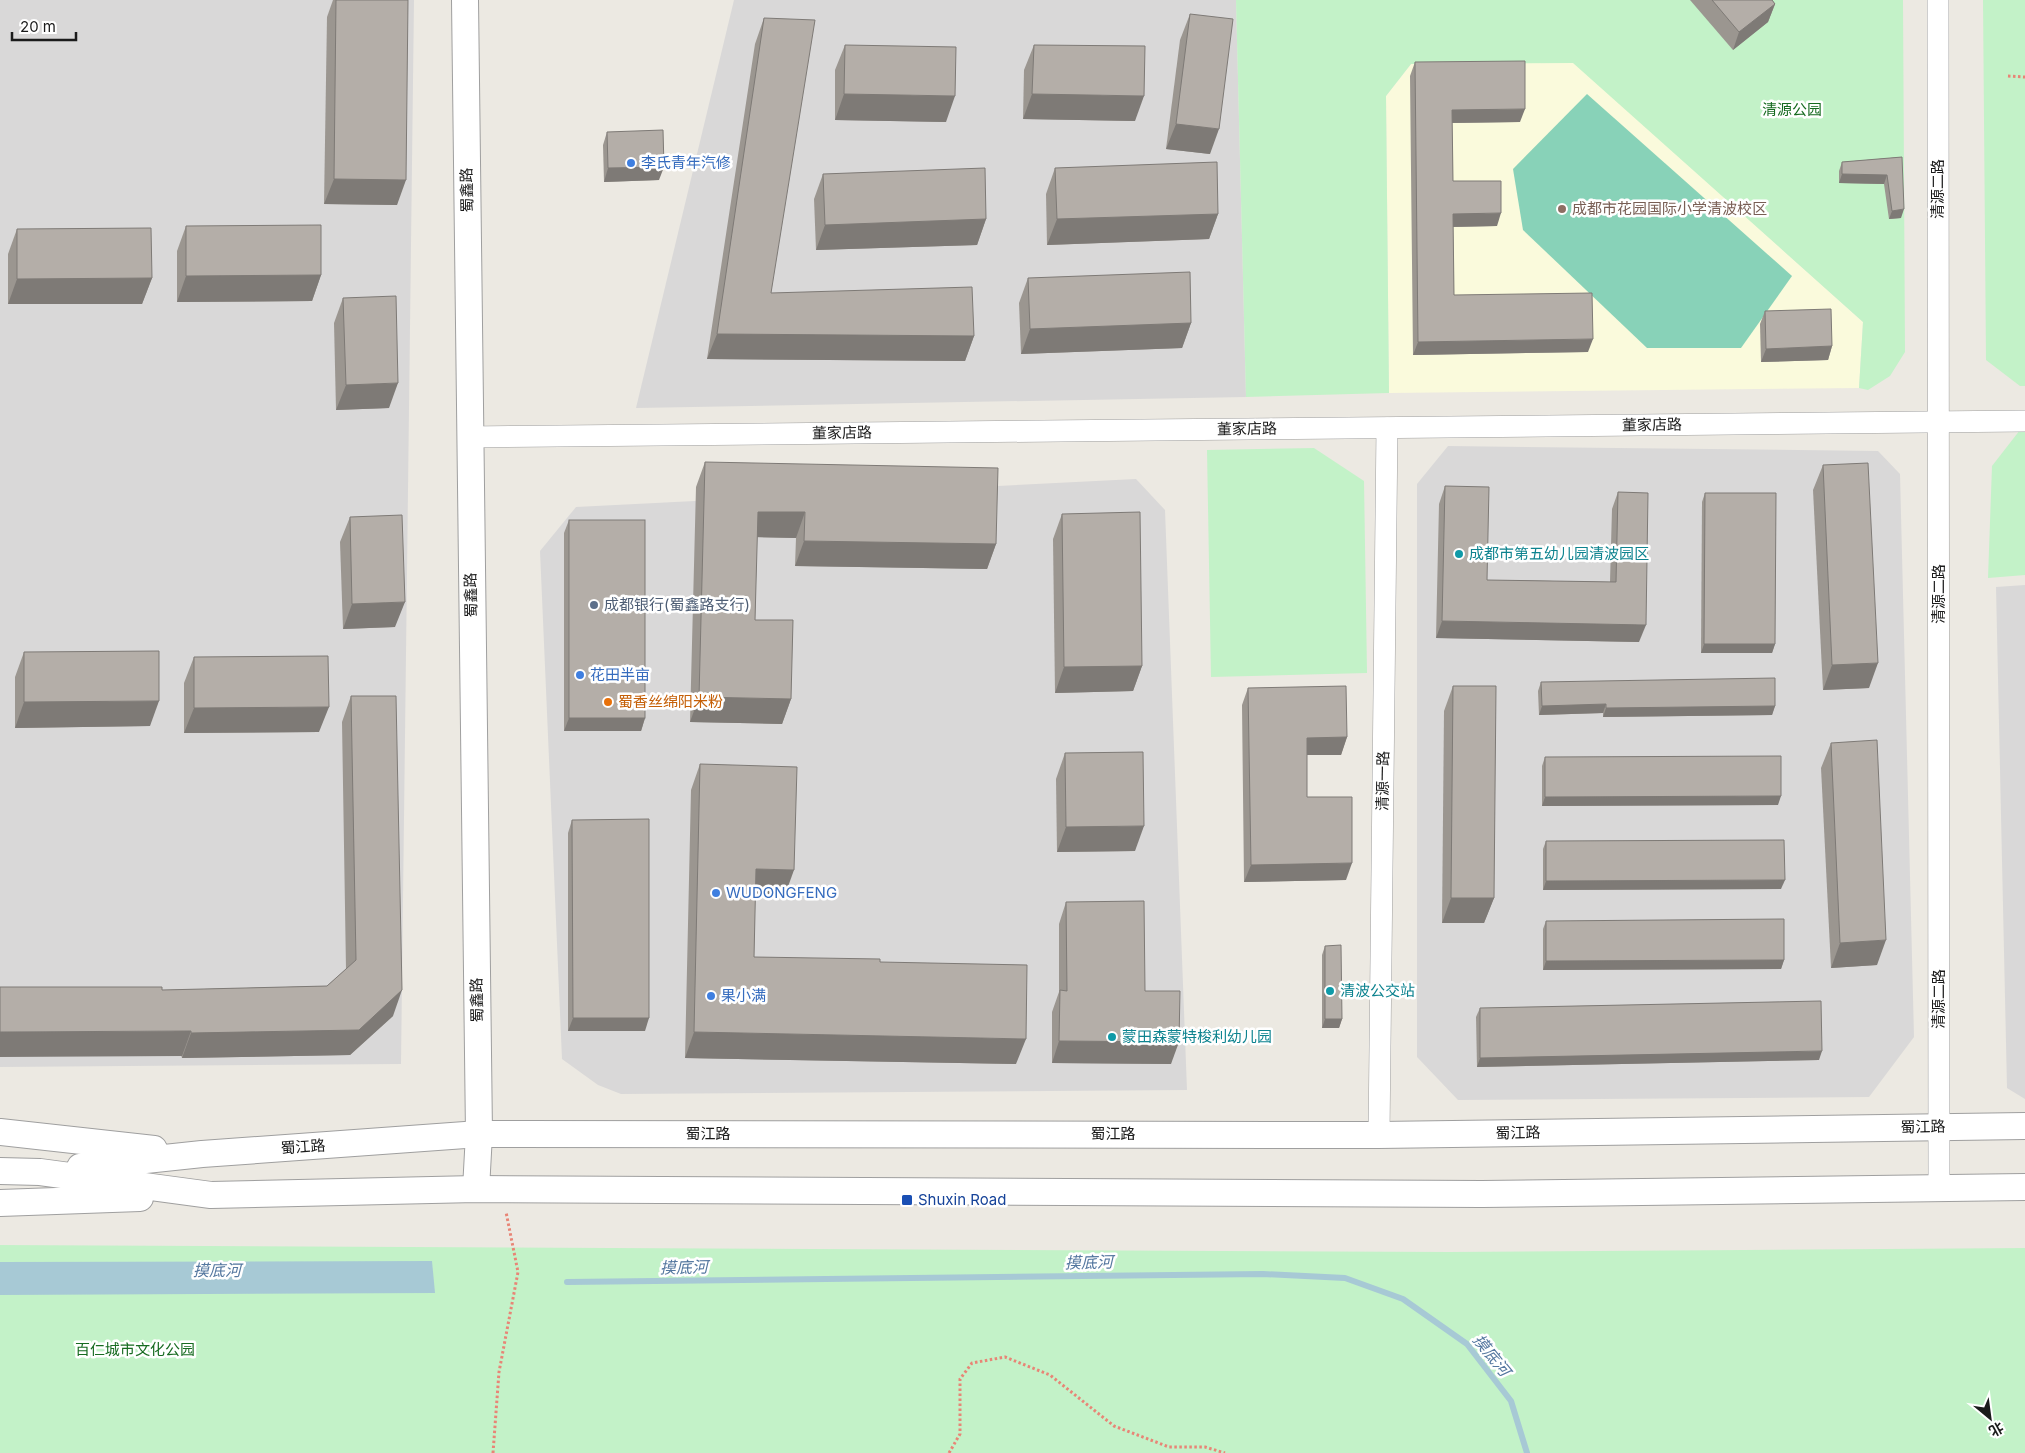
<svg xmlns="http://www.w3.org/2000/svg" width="2025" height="1453" font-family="Inter,'Noto Sans SC',sans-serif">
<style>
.residential{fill:#d9d8d8}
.education{fill:#fafadc}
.park{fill:#c3f2c8}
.pitch{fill:#88d2b8}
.water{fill:#a7c9d5}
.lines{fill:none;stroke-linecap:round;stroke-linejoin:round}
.stream{stroke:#a7c9d5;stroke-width:6}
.minor-casing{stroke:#9f9f9f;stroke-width:22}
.tertiary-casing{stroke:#9f9f9f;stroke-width:28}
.path{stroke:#e88576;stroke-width:3;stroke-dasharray:2.5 2.5;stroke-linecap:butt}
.minor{stroke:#fff;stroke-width:21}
.tertiary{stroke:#fff;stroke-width:26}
.wall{fill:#9b9690}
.shaded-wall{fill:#7e7a76}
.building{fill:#b4aea8;stroke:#7e7a76}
.shop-dot{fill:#3f7fe0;stroke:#fff;stroke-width:2}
.education-dot{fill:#8d6e63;stroke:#fff;stroke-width:2}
.culture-dot{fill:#0f9aa8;stroke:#fff;stroke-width:2}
.service-dot{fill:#5c6f8a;stroke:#fff;stroke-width:2}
.food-dot{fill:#e8710a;stroke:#fff;stroke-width:2}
.transit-dot{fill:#1a4fb4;stroke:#fff;stroke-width:2}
.labels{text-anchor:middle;stroke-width:5;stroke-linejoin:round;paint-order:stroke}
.park-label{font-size:15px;fill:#176b21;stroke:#fff}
.shop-label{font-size:15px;fill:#366cbe;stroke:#fff;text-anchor:start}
.street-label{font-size:15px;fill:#1b1b1b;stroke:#fff}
.education-label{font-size:15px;fill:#785e54;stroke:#fff;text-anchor:start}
.culture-label{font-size:15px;fill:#0d838f;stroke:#fff;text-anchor:start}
.service-label{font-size:15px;fill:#4e5e75;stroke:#fff;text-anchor:start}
.food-label{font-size:15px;fill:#c56008;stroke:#fff;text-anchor:start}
.transit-label{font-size:15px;fill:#164399;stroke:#fff;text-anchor:start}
.water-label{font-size:16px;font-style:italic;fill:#54779f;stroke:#fff}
</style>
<rect width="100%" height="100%" fill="#ece9e2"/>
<g class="residential">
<polygon points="0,0 414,0 401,1064 0,1067"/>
<polygon points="734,0 1236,0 1246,397 636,408"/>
<polygon points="1448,446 1878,451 1900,474 1914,1037 1869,1097 1458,1100 1417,1057 1417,484"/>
<polygon points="1136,479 1165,510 1187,1090 621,1094 598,1085 562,1059 540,551 576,507"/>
<polygon points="2025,585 2025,1099 2007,1088 1996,587"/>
</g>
<polygon class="education" points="1573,62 1863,322 1859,388 1389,393 1386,96 1411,64"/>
<g class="park">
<polygon points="1236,0 1903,0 1905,352 1890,376 1868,390 1859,388 1863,322 1573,63 1411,64 1386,96 1389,393 1246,397"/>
<polygon points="1983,0 2025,0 2025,386 2020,386 1986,360"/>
<polygon points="2020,430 2025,430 2025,575 1988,578 1992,466"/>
<polygon points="1314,448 1364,481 1367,673 1211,677 1207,450"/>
<polygon points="0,1245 1449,1252 2025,1248 2025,1453 0,1453"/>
</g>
<polygon class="pitch" points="1587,94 1792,276 1741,348 1647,348 1523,230 1513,169"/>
<polygon class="water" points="432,1261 435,1293 0,1295 0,1262"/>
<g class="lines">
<polyline class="stream" points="567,1282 1263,1274 1345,1278 1403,1299 1467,1344 1511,1401 1527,1453"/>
<g class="minor-casing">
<g id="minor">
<polyline points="1938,0 1939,1188"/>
<polyline points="469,437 2025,421"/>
<polyline points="1379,1135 1387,428"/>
</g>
</g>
<g class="tertiary-casing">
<g id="tertiary">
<polyline points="465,0 479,1134 476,1189"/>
<polyline points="0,1132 154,1149"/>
<polyline points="80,1167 202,1154 479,1134 1379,1135 2025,1126"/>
<polyline points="0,1171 40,1172 211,1195 476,1189 1482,1194 2025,1187"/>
<polyline points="0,1203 140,1198"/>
</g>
</g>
<g class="path">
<polyline points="2008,76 2025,77"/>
<polyline points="493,1453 499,1372 518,1272 506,1212"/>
<polyline points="949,1453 960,1434 960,1379 972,1363 1005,1357 1050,1375 1114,1426 1169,1447 1205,1447 1225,1453"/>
</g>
<use href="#minor" class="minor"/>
<use href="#tertiary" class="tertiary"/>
</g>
<g class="wall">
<polygon points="333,0 408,0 397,205 324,204 327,17"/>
<polygon points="1690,0 1772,0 1775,4 1768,22 1733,50"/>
<polygon points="1190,14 1210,154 1166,149 1180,40"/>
<polygon points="764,18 771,293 974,336 965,361 707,359 755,44"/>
<polygon points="845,45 946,122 835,120 835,70"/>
<polygon points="1034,45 1135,121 1023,119 1024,70"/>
<polygon points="1415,62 1520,122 1452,123 1453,181 1497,226 1453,227 1454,295 1588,352 1413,355 1410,76"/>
<polygon points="607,132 659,180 604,182 603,145"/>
<polygon points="1902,157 1901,218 1889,219 1884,184 1839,183 1839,171 1842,162"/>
<polygon points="1055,168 1218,214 1209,239 1047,245 1046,194"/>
<polygon points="823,174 986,219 977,245 816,250 814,199"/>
<polygon points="186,226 321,275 312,301 177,302 177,251"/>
<polygon points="17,229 152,278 142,304 8,304 8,254"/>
<polygon points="1028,278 1191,323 1182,348 1021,354 1019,303"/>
<polygon points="343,298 389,408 336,410 334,323"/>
<polygon points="1765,311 1832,346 1828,360 1761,362 1760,324"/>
<polygon points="705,462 996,544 987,569 795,566 796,538 757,537 755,620 791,699 782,724 690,722 696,487"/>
<polygon points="1823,465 1869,688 1823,690 1813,490"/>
<polygon points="1445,486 1487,580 1610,582 1612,509 1618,492 1639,642 1436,638 1439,504"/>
<polygon points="1705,493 1775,644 1772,653 1701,653 1702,502"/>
<polygon points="1062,514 1142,666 1133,691 1055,693 1053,539"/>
<polygon points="350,517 395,627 343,629 340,542"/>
<polygon points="569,520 645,718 641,731 564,731 564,533"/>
<polygon points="24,652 150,726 15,728 15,677"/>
<polygon points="194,657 319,732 184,733 184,683"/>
<polygon points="1541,682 1775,706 1772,715 1603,717 1603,713 1539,715 1538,691"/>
<polygon points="1453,686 1494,898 1484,923 1442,923 1444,711"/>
<polygon points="1248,688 1347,737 1341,755 1307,755 1307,797 1346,880 1244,882 1242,705"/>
<polygon points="351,696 393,1016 350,1055 182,1058 162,990 327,986 346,969 342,722"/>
<polygon points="1831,743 1877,965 1831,968 1821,768"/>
<polygon points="1065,753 1135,851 1057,852 1056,779"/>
<polygon points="1545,757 1778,805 1542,806 1542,766"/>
<polygon points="700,764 785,895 755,894 754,957 880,962 1016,1064 685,1058 691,790"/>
<polygon points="572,820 645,1031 568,1031 568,833"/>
<polygon points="1546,841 1781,889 1543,890 1543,849"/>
<polygon points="1066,902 1145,991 1171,1064 1052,1063 1052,1012 1059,992 1059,924"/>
<polygon points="1546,921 1784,960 1781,969 1543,970 1543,929"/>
<polygon points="1325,946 1342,1019 1339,1028 1322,1028 1322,955"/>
<polygon points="1480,1008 1819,1060 1477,1067 1476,1017"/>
</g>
<g class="shaded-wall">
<polygon points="1775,4 1768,22 1733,50 1739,32"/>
<polygon points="844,94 955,96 946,122 835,120"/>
<polygon points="1032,94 1144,96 1135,121 1023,119"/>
<polygon points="1525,109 1520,122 1447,123 1452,110"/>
<polygon points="1176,124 1219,129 1210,154 1166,149"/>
<polygon points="664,167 659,180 604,182 608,168"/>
<polygon points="1842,174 1887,175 1884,184 1839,183"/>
<polygon points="334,179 406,180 397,205 324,204"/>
<polygon points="1904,209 1901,218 1889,219 1892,211"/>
<polygon points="1501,213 1497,226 1448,227 1453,214"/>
<polygon points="1218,214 1209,239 1047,245 1057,219"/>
<polygon points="986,219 977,245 816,250 825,225"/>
<polygon points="321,275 312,301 177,302 186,276"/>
<polygon points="152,278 142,304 8,304 17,279"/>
<polygon points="1191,323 1182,348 1021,354 1030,329"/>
<polygon points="717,334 974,336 965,361 707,359"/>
<polygon points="1593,339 1588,352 1413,355 1418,342"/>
<polygon points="1832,346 1828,360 1761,362 1766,349"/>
<polygon points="398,383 389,408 336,410 346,385"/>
<polygon points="758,512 805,512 796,538 748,537"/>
<polygon points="804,541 996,544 987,569 795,566"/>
<polygon points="405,602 395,627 343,629 352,604"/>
<polygon points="1442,621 1646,625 1639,642 1436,638"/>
<polygon points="1704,644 1775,644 1772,653 1701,653"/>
<polygon points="1878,663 1869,688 1823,690 1832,665"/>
<polygon points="1142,666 1133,691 1055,693 1064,667"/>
<polygon points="699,697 791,699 782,724 690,722"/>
<polygon points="159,701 150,726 15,728 24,702"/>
<polygon points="1606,704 1603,713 1539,715 1542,706"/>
<polygon points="1775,706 1772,715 1603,717 1606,708"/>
<polygon points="329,707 319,732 184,733 194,708"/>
<polygon points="569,718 645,718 641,731 564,731"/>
<polygon points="1347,737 1341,755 1301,755 1307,738"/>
<polygon points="1781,796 1778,805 1542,806 1545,797"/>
<polygon points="1144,826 1135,851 1057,852 1066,827"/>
<polygon points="1352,863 1346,880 1244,882 1251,865"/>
<polygon points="756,869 794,870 785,895 747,894"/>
<polygon points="1785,880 1781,889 1543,890 1546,881"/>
<polygon points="1451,898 1494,898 1484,923 1442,923"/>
<polygon points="1886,940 1877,965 1831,968 1840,943"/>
<polygon points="1784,960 1781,969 1543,970 1546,961"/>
<polygon points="402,990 393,1016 350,1055 182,1058 191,1033"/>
<polygon points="573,1018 649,1018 645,1031 568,1031"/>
<polygon points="1325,1019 1342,1019 1339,1028 1322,1028"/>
<polygon points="191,1031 182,1056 0,1057 0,1032"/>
<polygon points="694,1032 1026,1039 1016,1064 685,1058"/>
<polygon points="1059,1041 1179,1042 1171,1064 1052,1063"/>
<polygon points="1822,1051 1819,1060 1477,1067 1480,1058"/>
</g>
<g class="building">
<polygon points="336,0 408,0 406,180 334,179"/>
<polygon points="1712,0 1772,0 1775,4 1739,32"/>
<polygon points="1190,14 1233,19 1219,129 1176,124"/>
<polygon points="764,18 815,20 771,293 972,287 974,336 717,334"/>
<polygon points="845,45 956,47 955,96 844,94"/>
<polygon points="1034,45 1145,46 1144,96 1032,94"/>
<polygon points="1525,61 1525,109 1452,110 1453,181 1501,181 1501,213 1453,214 1454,295 1592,293 1593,339 1418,342 1415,62"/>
<polygon points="663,130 664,167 608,168 607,132"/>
<polygon points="1902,157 1904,209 1892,211 1887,175 1842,174 1842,162"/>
<polygon points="1217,162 1218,214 1057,219 1055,168"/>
<polygon points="985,168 986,219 825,225 823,174"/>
<polygon points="321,225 321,275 186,276 186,226"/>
<polygon points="151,228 152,278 17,279 17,229"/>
<polygon points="1190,272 1191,323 1030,329 1028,278"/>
<polygon points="396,296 398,383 346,385 343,298"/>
<polygon points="1831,309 1832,346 1766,349 1765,311"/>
<polygon points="705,462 998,468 996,544 804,541 805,512 758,512 755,620 793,620 791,699 699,697"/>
<polygon points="1868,463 1878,663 1832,665 1823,465"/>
<polygon points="1445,486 1489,487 1487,580 1616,582 1618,492 1648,493 1646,625 1442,621"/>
<polygon points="1705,493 1776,493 1775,644 1704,644"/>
<polygon points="1140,512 1142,666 1064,667 1062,514"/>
<polygon points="402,515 405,602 352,604 350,517"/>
<rect x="569" y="520" width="76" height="198"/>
<polygon points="159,651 159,701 24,702 24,652"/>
<polygon points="328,656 329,707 194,708 194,657"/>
<polygon points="1775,678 1775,706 1606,708 1606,704 1542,706 1541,682"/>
<polygon points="1346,686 1347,737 1307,738 1307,797 1352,797 1352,863 1251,865 1248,688"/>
<polygon points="1453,686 1496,686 1494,898 1451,898"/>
<polygon points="351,696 396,696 402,990 359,1030 191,1033 191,1031 0,1032 0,987 162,987 162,990 327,986 356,960"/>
<polygon points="1877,740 1886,940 1840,943 1831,743"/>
<polygon points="1143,752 1144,826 1066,827 1065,753"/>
<polygon points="1781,756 1781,796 1545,797 1545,757"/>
<polygon points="700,764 797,767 794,870 756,869 754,957 880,959 880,962 1027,965 1026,1039 694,1032"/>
<polygon points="649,819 649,1018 573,1018 572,820"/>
<polygon points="1784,840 1785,880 1546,881 1546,841"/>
<polygon points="1144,901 1145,991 1180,991 1179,1042 1059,1041 1060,990 1067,991 1066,902"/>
<polygon points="1784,919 1784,960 1546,961 1546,921"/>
<polygon points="1341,945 1342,1019 1325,1019 1325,946"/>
<polygon points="1821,1001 1822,1051 1480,1058 1480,1008"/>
</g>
<g class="shop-dot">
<circle cx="631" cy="163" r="5"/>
<circle cx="580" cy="675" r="5"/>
<circle cx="716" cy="893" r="5"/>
<circle cx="711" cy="996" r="5"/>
</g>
<circle class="education-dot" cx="1562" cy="209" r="5"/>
<g class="culture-dot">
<circle cx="1459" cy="554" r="5"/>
<circle cx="1330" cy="991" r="5"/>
<circle cx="1112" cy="1037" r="5"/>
</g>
<circle class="service-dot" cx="594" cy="605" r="5"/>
<circle class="food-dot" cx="608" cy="702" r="5"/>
<rect class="transit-dot" x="901" y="1194" width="12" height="12" rx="2.5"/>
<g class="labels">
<g class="park-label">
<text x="1792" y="115">清源公园</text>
<text x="135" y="1355">百仁城市文化公园</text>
</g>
<g class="shop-label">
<text x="641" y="168">李氏青年汽修</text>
<text x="590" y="680">花田半亩</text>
<text x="726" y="898">WUDONGFENG</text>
<text x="721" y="1001">果小满</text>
</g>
<g class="street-label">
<text transform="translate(1938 189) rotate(-90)" y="5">清源二路</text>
<text transform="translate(467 190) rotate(-91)" y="5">蜀鑫路</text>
<text transform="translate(1652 425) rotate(-1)" y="5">董家店路</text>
<text transform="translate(1247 429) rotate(-1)" y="5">董家店路</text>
<text transform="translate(842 433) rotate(-1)" y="5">董家店路</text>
<text transform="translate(1939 594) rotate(-90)" y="5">清源二路</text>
<text transform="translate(471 595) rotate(-91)" y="5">蜀鑫路</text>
<text transform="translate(1383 781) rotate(-89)" y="5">清源一路</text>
<text transform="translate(1939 999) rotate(-90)" y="5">清源二路</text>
<text transform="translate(477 1000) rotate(-91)" y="5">蜀鑫路</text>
<text transform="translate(1923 1127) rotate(-1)" y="5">蜀江路</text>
<text transform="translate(1518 1133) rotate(-1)" y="5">蜀江路</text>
<text x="708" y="1139">蜀江路</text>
<text x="1113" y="1139">蜀江路</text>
<text transform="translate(303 1147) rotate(-4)" y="5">蜀江路</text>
</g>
<g class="education-label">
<text x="1572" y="214">成都市花园国际小学清波校区</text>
</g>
<g class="culture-label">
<text x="1469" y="559">成都市第五幼儿园清波园区</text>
<text x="1340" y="996">清波公交站</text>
<text x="1122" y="1042">蒙田森蒙特梭利幼儿园</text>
</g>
<g class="service-label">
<text x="604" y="610">成都银行(蜀鑫路支行)</text>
</g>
<g class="food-label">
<text x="618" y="707">蜀香丝绵阳米粉</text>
</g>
<g class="transit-label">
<text x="918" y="1205">Shuxin Road</text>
</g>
<g class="water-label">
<text transform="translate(1089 1262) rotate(-1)" y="6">摸底河</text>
<text transform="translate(684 1267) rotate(-1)" y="6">摸底河</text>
<text x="217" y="1276">摸底河</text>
<text transform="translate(1492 1355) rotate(51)" y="6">摸底河</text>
</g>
</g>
<g transform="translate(1990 1418) rotate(151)" stroke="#ffffff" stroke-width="4" paint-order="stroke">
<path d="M0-4L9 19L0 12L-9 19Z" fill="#1b1b1b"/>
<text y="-8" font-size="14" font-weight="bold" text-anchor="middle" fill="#1b1b1b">北</text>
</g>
<path d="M12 32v8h64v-8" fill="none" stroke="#1b1b1b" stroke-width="2.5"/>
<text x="20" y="32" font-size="15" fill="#1b1b1b" stroke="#ffffff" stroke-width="4" paint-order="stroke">20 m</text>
</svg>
